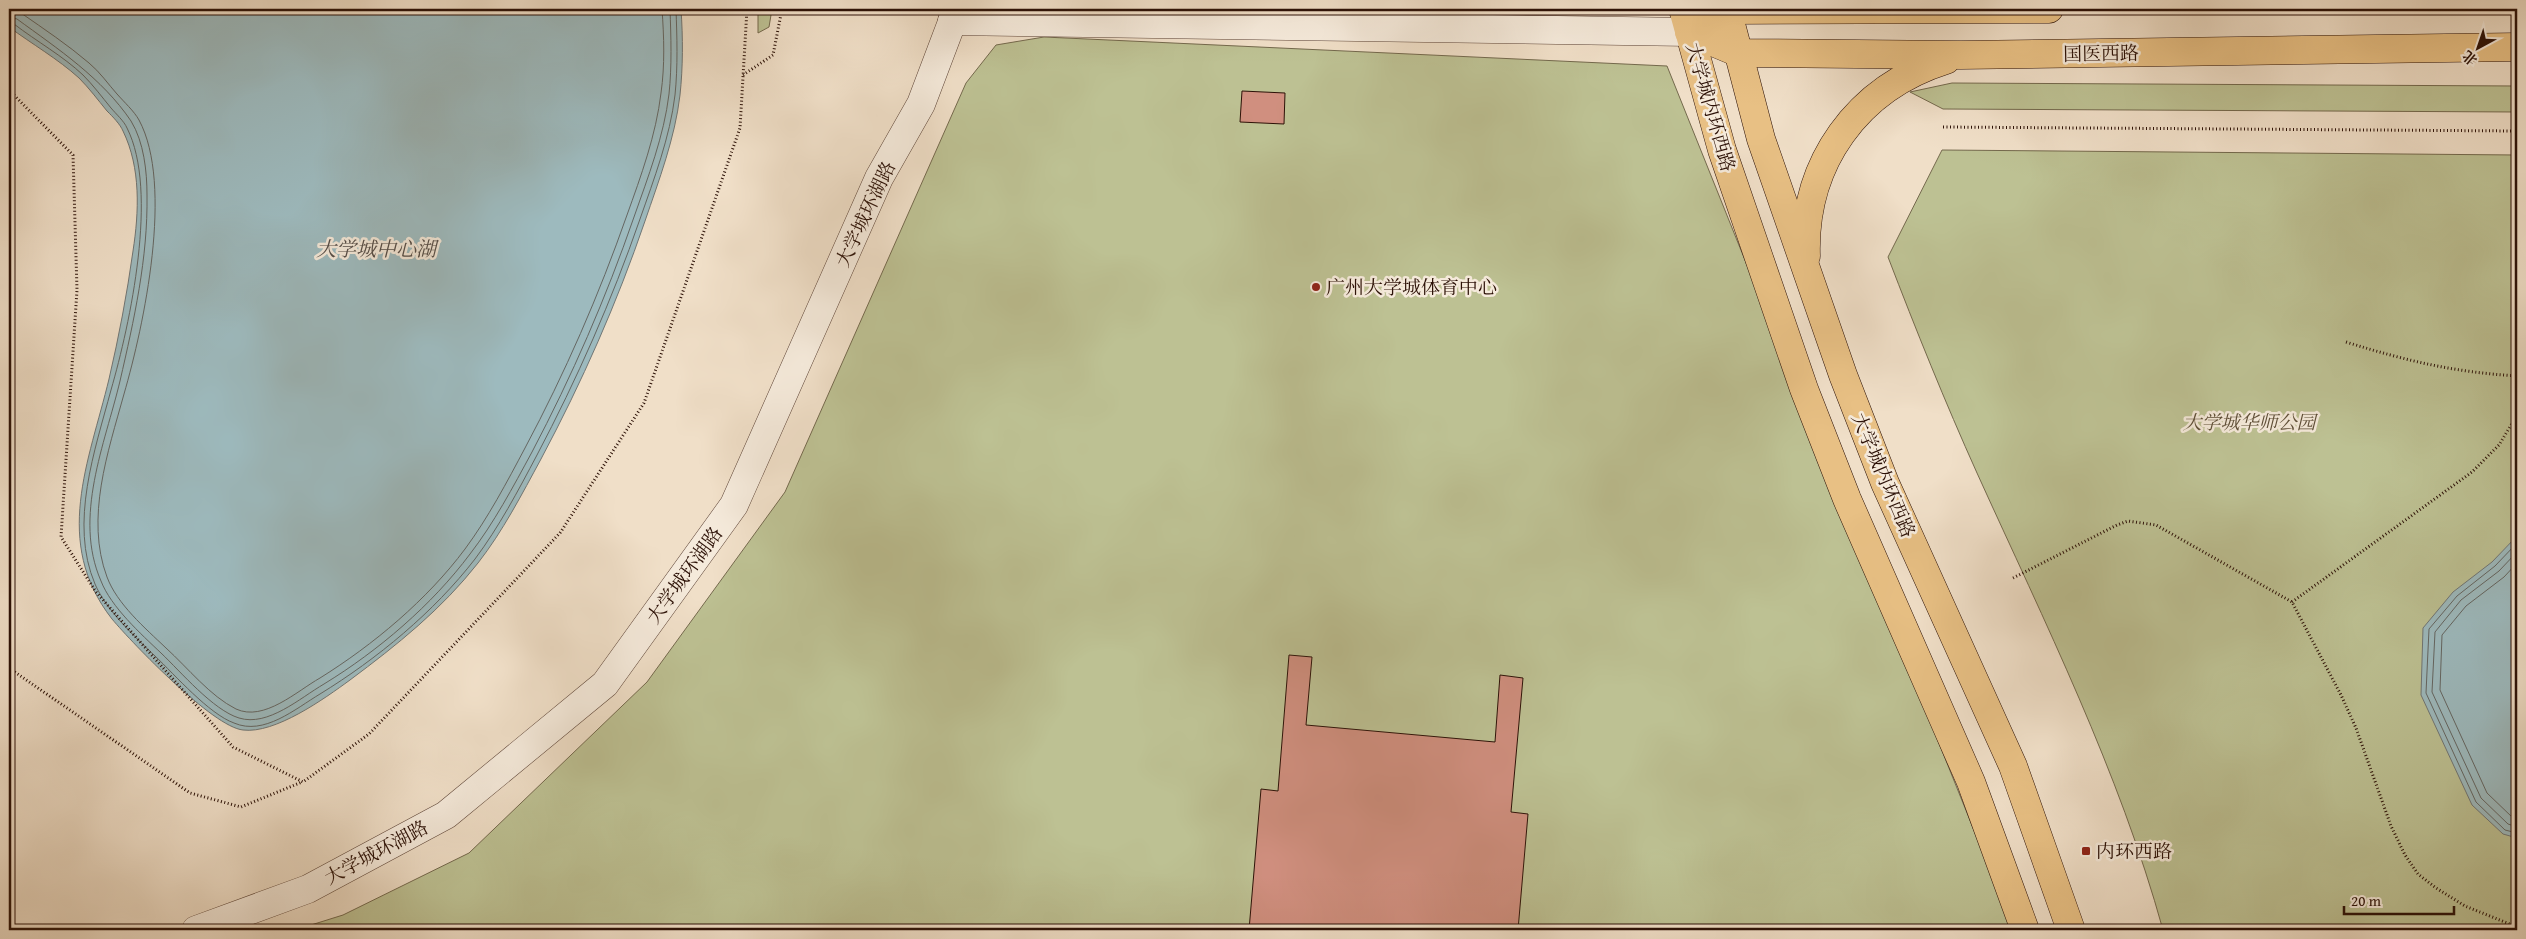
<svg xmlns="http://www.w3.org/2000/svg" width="2526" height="939" font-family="'Gentium Book Plus','Noto Serif SC',serif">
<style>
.green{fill:#bdc193;stroke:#74694d}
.water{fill:#9dbabe;stroke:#707675}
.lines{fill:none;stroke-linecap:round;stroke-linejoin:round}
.shore{stroke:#646662;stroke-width:1}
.building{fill:#d08f7f;stroke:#2c1107}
.minor-casing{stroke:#5d4437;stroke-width:29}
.major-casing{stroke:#2c1107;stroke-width:29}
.path{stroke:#2c1107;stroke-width:3;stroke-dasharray:1 2.5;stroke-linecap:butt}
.minor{stroke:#f5eadb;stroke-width:28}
.major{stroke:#e8c084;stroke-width:28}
.poi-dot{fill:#8f2418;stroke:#f5eadb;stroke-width:2}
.labels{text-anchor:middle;stroke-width:5;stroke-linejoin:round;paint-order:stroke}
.street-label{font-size:19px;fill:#2c1107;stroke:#f5eadb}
.poi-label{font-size:19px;fill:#2c1107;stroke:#f5eadb;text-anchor:start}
.park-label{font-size:19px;font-style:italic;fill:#5f4f38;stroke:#f5eadb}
.water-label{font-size:20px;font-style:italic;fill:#544c47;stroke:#f5eadb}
</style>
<rect width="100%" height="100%" fill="#f0dfc8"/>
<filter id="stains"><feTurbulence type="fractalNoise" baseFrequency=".004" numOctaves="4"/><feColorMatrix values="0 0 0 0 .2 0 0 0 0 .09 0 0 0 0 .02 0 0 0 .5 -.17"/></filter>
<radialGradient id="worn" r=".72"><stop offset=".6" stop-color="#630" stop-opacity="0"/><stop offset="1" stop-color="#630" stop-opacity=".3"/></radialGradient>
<g class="green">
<polygon points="758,9 772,9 769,27 758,33"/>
<polygon points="1044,37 1667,66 2014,930 295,930 343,915 469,853 647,682 785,492 966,83 996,45"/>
<polygon points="1952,83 2517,86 2517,112 1943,109 1910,92"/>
<path d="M 1942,150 L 2517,155 L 2517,930 L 2163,930 C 2119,771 2045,623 1977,473 C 1945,402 1916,330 1888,257 Z"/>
</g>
<g class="water">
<path d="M 9,9 L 681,9 C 683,38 683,67 680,95 C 675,138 659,180 645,221 C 617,303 582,382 541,459 C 522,494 503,531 478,563 C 442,609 397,645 350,680 C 324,699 275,734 243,730 C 213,727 133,644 112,619 C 52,542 89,462 109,379 C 119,336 127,294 133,251 C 139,212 141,168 123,131 C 120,124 113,117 107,111 C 98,100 89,88 79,78 C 58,59 32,44 9,27 Z"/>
<polygon points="2517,536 2517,838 2503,834 2472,805 2421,695 2423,628 2453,592 2492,562"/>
</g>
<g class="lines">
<g class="shore">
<path d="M 9,10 L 21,13 C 44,29 68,45 89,63 C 100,72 108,84 117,94 C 124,102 134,111 139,120 C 174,185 144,325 124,394 C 108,452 85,518 107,577 C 117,604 145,628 166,648 C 188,668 210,696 236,709 C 264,722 297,691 320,678 C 373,645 427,600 465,549 C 488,518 507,482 525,448 C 565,373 599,295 627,215 C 641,176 656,135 661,93 C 665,65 664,37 662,9"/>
<path d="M 9,17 L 17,19 C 58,49 102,78 131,121 C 144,142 147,172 147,195 C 148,258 134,320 120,381 C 105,444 73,517 101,581 C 111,607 141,634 161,653 C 181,672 213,710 239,718 C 268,727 300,698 324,684 C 378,651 432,605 470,554 C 494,523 513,487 532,452 C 572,376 606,298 634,217 C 648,177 664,136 669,94 C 672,66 671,37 670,9"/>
<path d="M 9,23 L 14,24 C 36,41 63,56 83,75 C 93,85 102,97 111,108 C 116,114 124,121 127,128 C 159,191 130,324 111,390 C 95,450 69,523 95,584 C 106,610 135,637 155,656 C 175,675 209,714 234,723 C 264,736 295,709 320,694 C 377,659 434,612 475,559 C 499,527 518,491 537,455 C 577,379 612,300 640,219 C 654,179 670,137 675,95 C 678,66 677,37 676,9"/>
<polyline points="2517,543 2495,566 2457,596 2429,629 2426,693 2476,802 2505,830 2517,833"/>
<polyline points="2517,552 2499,571 2461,600 2435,632 2432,692 2481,798 2508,824 2517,827"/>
<polyline points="2517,563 2504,577 2466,606 2442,635 2440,690 2487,793 2512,817 2517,819"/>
</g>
</g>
<g class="building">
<polygon points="1242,91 1285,93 1284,124 1240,122"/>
<polygon points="1289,655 1312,657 1306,725 1495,742 1500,675 1523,678 1511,812 1528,814 1518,930 1249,930 1261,789 1278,791"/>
</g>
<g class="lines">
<g class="minor-casing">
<g id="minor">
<polyline points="952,21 1689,32"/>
<polyline points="196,930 308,889 446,815 605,684 734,505 879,178 921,104 957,9"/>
</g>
</g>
<g class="major-casing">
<g id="major">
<polyline points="1683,9 1722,150 1804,389 1847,499 1971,782 2025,930"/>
<polyline points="1727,9 1761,139 1843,375 1885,483 2013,766 2071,930"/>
<polyline points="1712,18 1727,10 2049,9"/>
<polyline points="1689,32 1739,53 1961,55 2517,47"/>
<path d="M 1806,256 C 1803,163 1857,88 1946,60"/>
</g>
</g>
<g class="path">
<polyline points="743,75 773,55 782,9"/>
<polyline points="9,90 73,155 77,290 61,537 96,592 233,747 303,782 369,734 560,533 644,403 740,128 747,9"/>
<polyline points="1943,127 2517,131"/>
<path d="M 2346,342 C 2407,361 2453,372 2517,376"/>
<polyline points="2013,578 2117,525 2128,521 2156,525 2292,602 2341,695 2356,728 2391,826 2405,855 2418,874 2436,888 2465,906 2517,927"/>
<polyline points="2292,602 2472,472 2499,445 2517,415"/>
<polyline points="9,668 190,793 241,807 302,782"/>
</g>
<use href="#minor" class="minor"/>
<use href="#major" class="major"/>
</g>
<g class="poi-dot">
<circle cx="1316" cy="287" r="5"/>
<rect x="2081" y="846" width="10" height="10" rx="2.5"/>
</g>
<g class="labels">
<g class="street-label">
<text transform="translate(2101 53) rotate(-1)" y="7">国医西路</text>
<text transform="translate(1711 107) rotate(74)" y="7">大学城内环西路</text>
<text transform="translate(865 214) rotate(-65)" y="7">大学城环湖路</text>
<text transform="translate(1884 475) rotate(67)" y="7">大学城内环西路</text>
<text transform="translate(684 575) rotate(-54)" y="7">大学城环湖路</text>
<text transform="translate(376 852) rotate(-28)" y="7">大学城环湖路</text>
</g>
<g class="poi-label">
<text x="1326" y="294">广州大学城体育中心</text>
<text x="2096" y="858">内环西路</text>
</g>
<g class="park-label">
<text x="2249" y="429">大学城华师公园</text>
</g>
<g class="water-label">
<text x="376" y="256">大学城中心湖</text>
</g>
</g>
<rect width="2526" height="939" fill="none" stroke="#f0dfc8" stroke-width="30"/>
<rect x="10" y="10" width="2506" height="919" fill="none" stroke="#2c1107" stroke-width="2.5"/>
<rect x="15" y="15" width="2496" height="909" fill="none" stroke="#2c1107"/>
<g transform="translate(2478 48) rotate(220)" stroke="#f5eadb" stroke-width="4" paint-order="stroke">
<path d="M0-4L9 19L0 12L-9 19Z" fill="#2c1107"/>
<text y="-8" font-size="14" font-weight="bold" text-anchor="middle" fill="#2c1107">北</text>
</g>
<path d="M2344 906v8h110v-8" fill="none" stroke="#2c1107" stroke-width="2.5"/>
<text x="2351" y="906" font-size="15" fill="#2c1107" stroke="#f5eadb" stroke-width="4" paint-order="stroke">20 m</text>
<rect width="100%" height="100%" filter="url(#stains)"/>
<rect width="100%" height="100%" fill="url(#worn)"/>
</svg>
